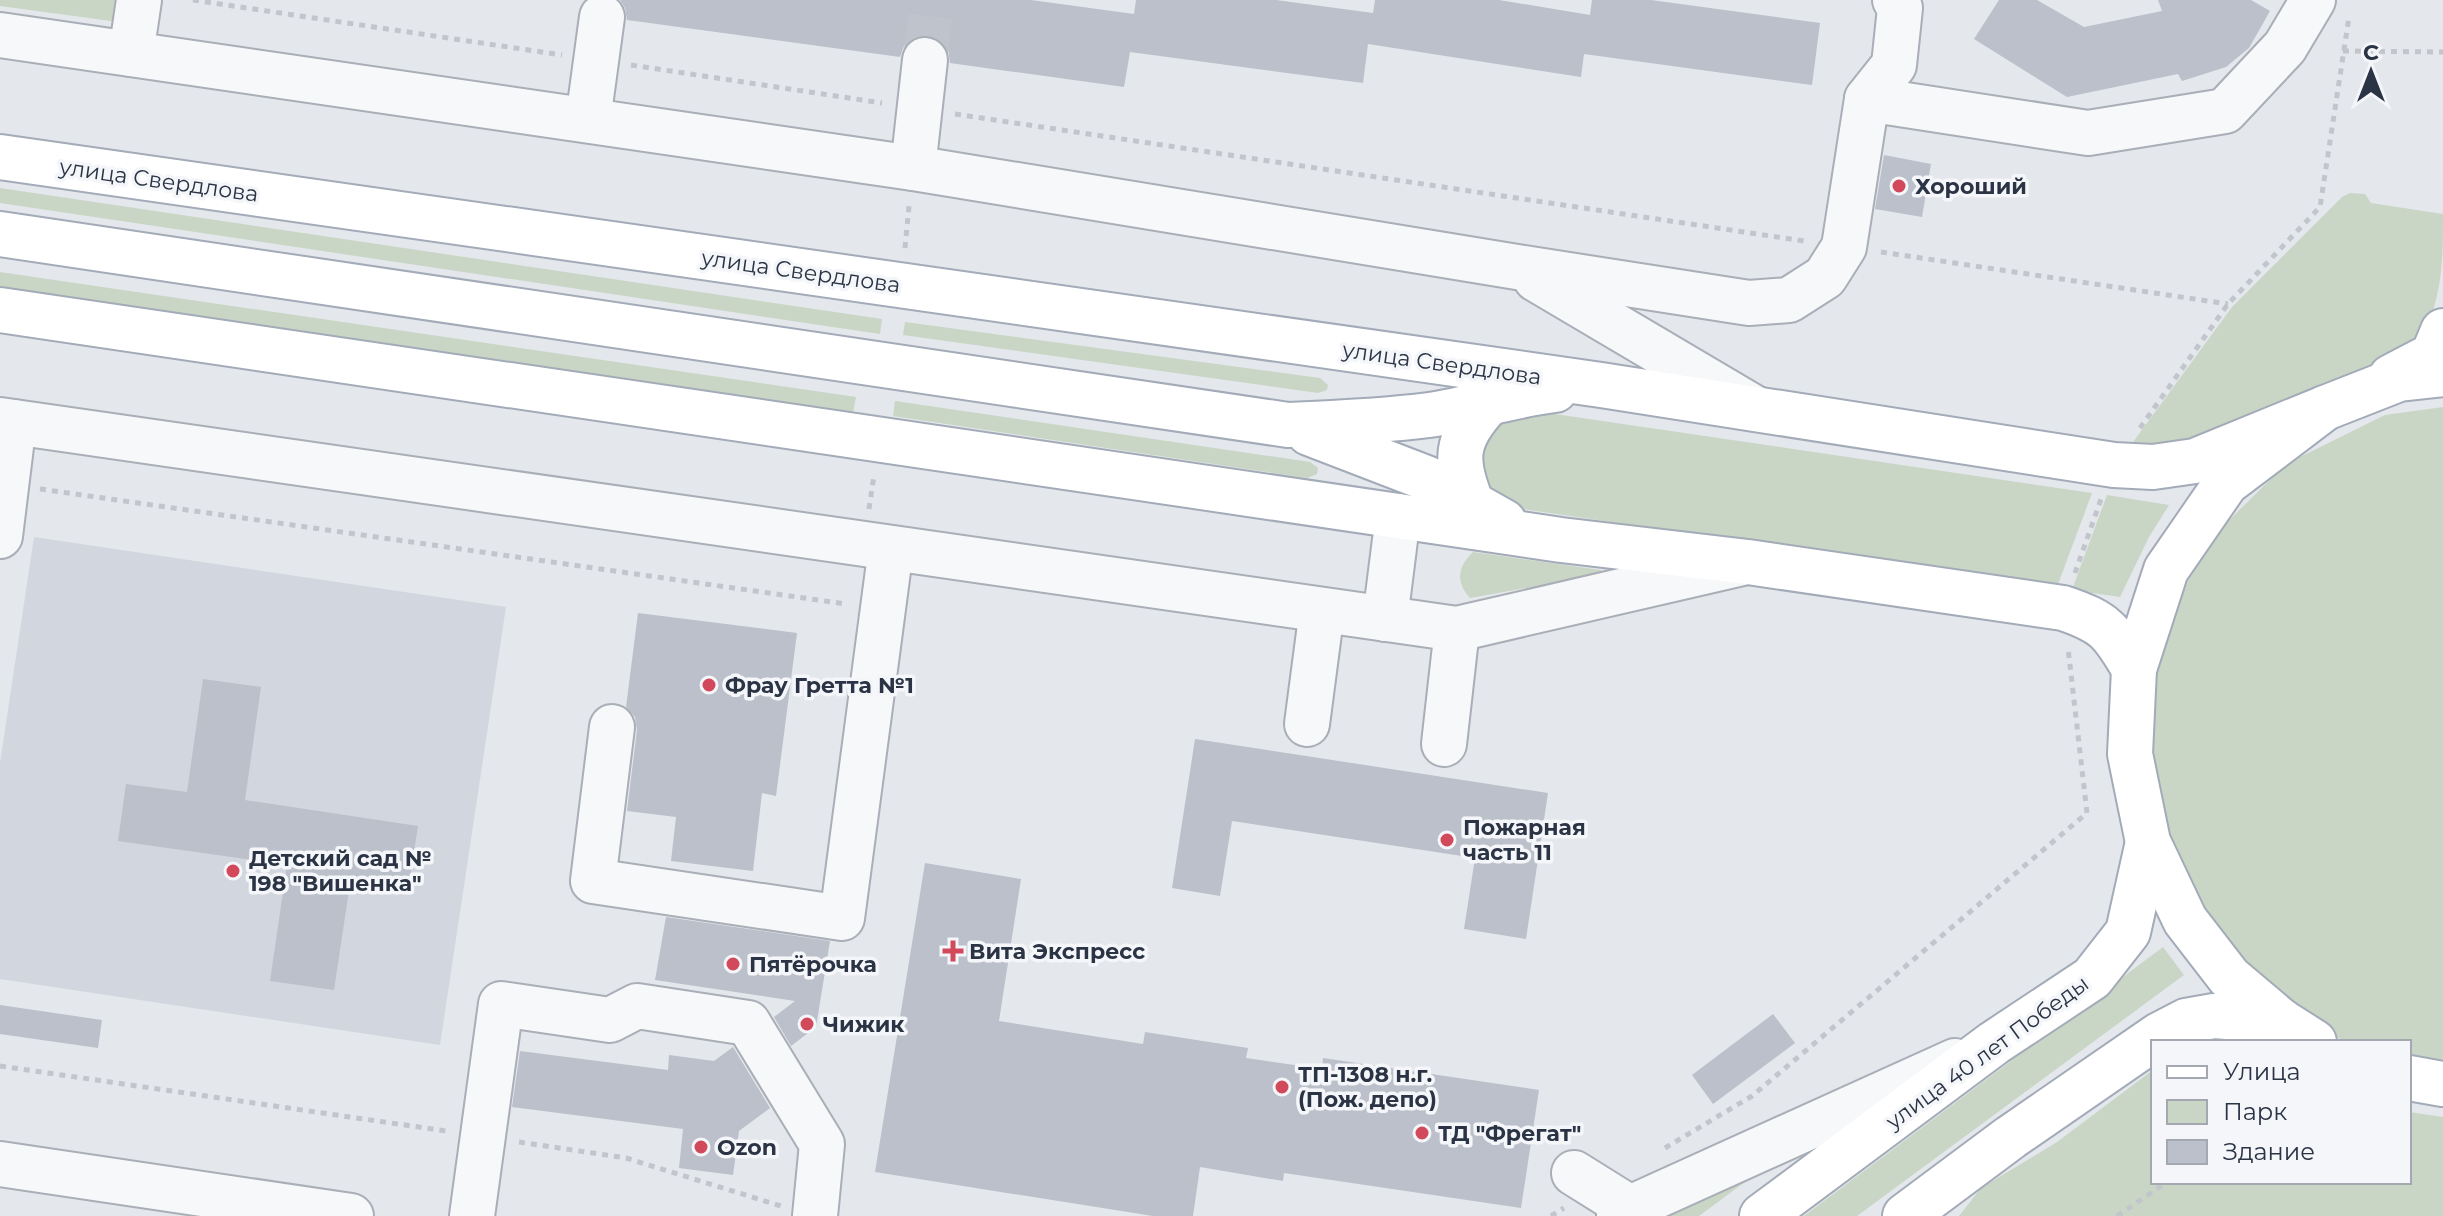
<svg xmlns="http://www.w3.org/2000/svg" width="2443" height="1216" font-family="Montserrat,sans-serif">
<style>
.built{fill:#d2d6de}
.green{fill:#c9d6c5}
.building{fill:#bbc0ca}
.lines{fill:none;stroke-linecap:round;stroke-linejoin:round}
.minor-tunnel{stroke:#bfc3cb;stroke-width:44;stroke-dasharray:44 22;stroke-linecap:butt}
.minor-casing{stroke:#a9aeb7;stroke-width:48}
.major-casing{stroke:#a3abb8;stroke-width:48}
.path{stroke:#c2c5cb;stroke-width:5;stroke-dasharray:6 6;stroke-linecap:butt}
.minor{stroke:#f7f8fa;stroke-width:44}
.major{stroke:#fff;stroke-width:44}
.poi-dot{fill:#d1495b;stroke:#f4f6f9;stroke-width:3}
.labels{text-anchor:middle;stroke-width:7;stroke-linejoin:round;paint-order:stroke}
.street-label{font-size:22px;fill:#2b3445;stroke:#f4f6f9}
.poi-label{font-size:22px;font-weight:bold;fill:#2b3445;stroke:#f4f6f9;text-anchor:start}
</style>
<rect width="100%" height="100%" fill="#e4e7ec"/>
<polygon class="built" points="34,537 506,607 440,1045 0,979 0,763"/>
<g class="green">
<polygon points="0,0 130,0 126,23 0,6"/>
<polygon points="0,188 882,319 880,334 0,203"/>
<path d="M 2350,193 L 2365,194 L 2371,203 L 2443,214 C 2443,262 2443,305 2415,346 L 2229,442 L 2128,449 L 2232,307 L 2342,197 Z"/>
<polygon points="0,272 856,397 853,413 0,289"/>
<polygon points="905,322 1320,378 1328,385 1327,390 1318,393 903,335"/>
<polygon points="895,401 1310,462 1318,468 1317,474 1307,478 893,416"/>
<polygon points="2443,407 2443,1069 2409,1061 2409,1042 2346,1042 2274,1002 2205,929 2161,839 2145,740 2159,640 2208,541 2286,464 2385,415"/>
<polygon points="1521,409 2092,493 2057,587 1495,505 1472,451 1476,436"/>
<polygon points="2107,495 2169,505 2149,537 2120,597 2072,590"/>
<path d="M 1473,552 L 1601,570 L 1600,575 L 1470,598 C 1455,582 1458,566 1473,552 Z"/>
<polygon points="2163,947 2184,975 1857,1216 1804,1216"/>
<polygon points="2153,1070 2153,1182 2409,1182 2409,1112 2443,1117 2443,1216 1959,1216 1981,1188 2057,1142"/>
<polygon points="1803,1139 1699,1216 1634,1216"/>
</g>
<g class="building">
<polygon points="620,0 1031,0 1134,14 1136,0 1276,0 1373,13 1375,0 1499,0 1590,15 1592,0 1651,0 1820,23 1812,85 1584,54 1581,77 1368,44 1363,83 1130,52 1124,87 950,63 948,49 940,40 929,35 914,38 904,46 900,57 627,20 625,8"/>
<polygon points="1999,0 2037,0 2084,27 2162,11 2158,0 2251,0 2270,11 2249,48 2226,67 2182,81 2178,74 2067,97 1974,39"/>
<polygon points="1884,155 1931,164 1922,217 1875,209"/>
<polygon points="638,613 797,633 776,796 762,793 753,871 671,861 676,817 627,811 637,730 635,717 626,707"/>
<polygon points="203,679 261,687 245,800 418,826 409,885 351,877 334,990 270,981 287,865 118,841 126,784 187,792"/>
<polygon points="1195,739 1548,793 1526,939 1464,929 1475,858 1232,821 1220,896 1172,888"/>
<polygon points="925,863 1021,879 999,1021 1143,1044 1145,1032 1248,1048 1246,1058 1322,1069 1323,1058 1539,1090 1521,1208 1284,1173 1283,1181 1200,1167 1193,1216 1153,1216 875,1172"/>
<polygon points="666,917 830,941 816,1027 791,1046 774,1017 795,1001 655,980"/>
<polygon points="0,1005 102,1020 98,1048 0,1034"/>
<polygon points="1773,1014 1795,1043 1713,1104 1692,1075"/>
<polygon points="733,1047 770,1108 739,1131 733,1175 679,1168 683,1129 512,1107 520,1051 668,1070 669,1055 714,1061"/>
</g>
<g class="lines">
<polyline class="minor-tunnel" points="925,60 932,0"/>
<g class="minor-casing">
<g id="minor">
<polyline points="0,35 913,168 1517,267 1749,303 1789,300 1825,277 1844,247 1867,99 2088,133 2225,111 2285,47 2313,0"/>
<polyline points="131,54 139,0"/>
<polyline points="1867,99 1894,65 1900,8 1895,0"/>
<polyline points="588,120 602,17"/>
<polyline points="913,168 925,60"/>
<polyline points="1536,279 1756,409"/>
<polyline points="0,420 1457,629 1742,563"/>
<polyline points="0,536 14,422"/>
<polyline points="1385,619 1398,516"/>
<polyline points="1307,724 1322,610"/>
<polyline points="612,727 593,881 842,918 891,548"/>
<polyline points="1444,744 1457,629"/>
<polyline points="0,1164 351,1216"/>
<polyline points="1574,1173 1630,1208"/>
<polyline points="472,1216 501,1004 610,1020 637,1006 748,1023 822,1144 815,1216"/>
<polyline points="1619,1216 1630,1208 1955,1061"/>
</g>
</g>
<g class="major-casing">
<g id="major">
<polyline points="0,157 1601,385 2114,465 2153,467 2195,461 2325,408"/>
<path d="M 0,234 L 1288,425 C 1335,423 1382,421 1429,415 C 1472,409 1512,395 1555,390"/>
<path d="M 0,310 L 1561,540 L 1748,562 L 2063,608 C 2105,622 2112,631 2134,669"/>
<polyline points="2391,377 2433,355 2443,331"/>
<polyline points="1309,433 1426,478 1504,522"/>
<path d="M 1472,504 C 1454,460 1455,440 1487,405"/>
<polyline points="2314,1042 2281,1021 2229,977 2185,920 2148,842 2130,754 2134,669 2166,570 2226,483 2325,408 2399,379 2443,374"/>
<polyline points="2409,1078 2443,1084"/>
<polyline points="1762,1216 1994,1043 2092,978 2128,932 2148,842"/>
<polyline points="1905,1216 2011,1137 2159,1035 2186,1021 2214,1016 2281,1021"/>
</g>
</g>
<g class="path">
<polyline points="193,0 562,55"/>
<polyline points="2343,51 2443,52"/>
<polyline points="631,65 882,103"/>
<polyline points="955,114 1804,241"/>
<polyline points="905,248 909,206"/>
<polyline points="1881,252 2228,304"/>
<polyline points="2140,428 2228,304 2320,207 2349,17"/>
<polyline points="40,489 846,604"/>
<polyline points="869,509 874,475"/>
<polyline points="2075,573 2101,499"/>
<polyline points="0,1066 446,1131"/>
<polyline points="519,1142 626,1158 781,1206"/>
<polyline points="1665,1148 1752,1096 2087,813 2068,648"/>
<polyline points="1551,1216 1564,1208"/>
<polyline points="2117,1216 2167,1182"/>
</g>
<use href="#minor" class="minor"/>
<use href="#major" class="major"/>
</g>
<g class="poi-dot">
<circle cx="1899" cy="186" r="8"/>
<circle cx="709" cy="685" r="8"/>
<circle cx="1447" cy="840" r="8"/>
<circle cx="233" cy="871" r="8"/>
<path d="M949 939h8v8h8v8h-8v8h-8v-8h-8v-8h8z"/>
<circle cx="733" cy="964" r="8"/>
<circle cx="807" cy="1024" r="8"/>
<circle cx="1282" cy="1087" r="8"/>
<circle cx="1422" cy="1133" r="8"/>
<circle cx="701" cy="1147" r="8"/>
</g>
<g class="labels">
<g class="street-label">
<text transform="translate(159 180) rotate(8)" y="8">улица Свердлова</text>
<text transform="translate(801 271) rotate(8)" y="8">улица Свердлова</text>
<text transform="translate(1442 363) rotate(8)" y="8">улица Свердлова</text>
<text transform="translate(1987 1052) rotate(-36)" y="8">улица 40 лет Победы</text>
</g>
<g class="poi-label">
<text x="1915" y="194">Хороший</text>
<text x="725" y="693">Фрау Гретта №1</text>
<text x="1463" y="835">Пожарная<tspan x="1463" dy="25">часть 11</tspan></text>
<text x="249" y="866">Детский сад №<tspan x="249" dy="25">198 "Вишенка"</tspan></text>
<text x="969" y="959">Вита Экспресс</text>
<text x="749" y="972">Пятёрочка</text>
<text x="823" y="1032">Чижик</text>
<text x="1298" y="1082">ТП-1308 н.г.<tspan x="1298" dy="25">(Пож. депо)</tspan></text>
<text x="1438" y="1141">ТД "Фрегат"</text>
<text x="717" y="1155">Ozon</text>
</g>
</g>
<rect x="2151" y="1040" width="260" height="144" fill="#f4f6f9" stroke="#a4a8b1" stroke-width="2"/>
<rect x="2167" y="1066" width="40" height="12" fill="#ffffff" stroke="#a4a8b1" stroke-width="2"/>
<text x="2223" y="1080" font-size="24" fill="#2b3445">Улица</text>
<rect x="2167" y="1100" width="40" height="24" fill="#c9d6c5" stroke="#a4a8b1" stroke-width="2"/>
<text x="2223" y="1120" font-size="24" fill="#2b3445">Парк</text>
<rect x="2167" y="1140" width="40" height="24" fill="#bbc0ca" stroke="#a4a8b1" stroke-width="2"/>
<text x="2223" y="1160" font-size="24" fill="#2b3445">Здание</text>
<g transform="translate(2371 72)" stroke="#f4f6f9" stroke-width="6" paint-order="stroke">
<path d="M0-6L14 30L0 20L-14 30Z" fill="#2b3445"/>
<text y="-12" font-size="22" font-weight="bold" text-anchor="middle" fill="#2b3445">С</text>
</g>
</svg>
